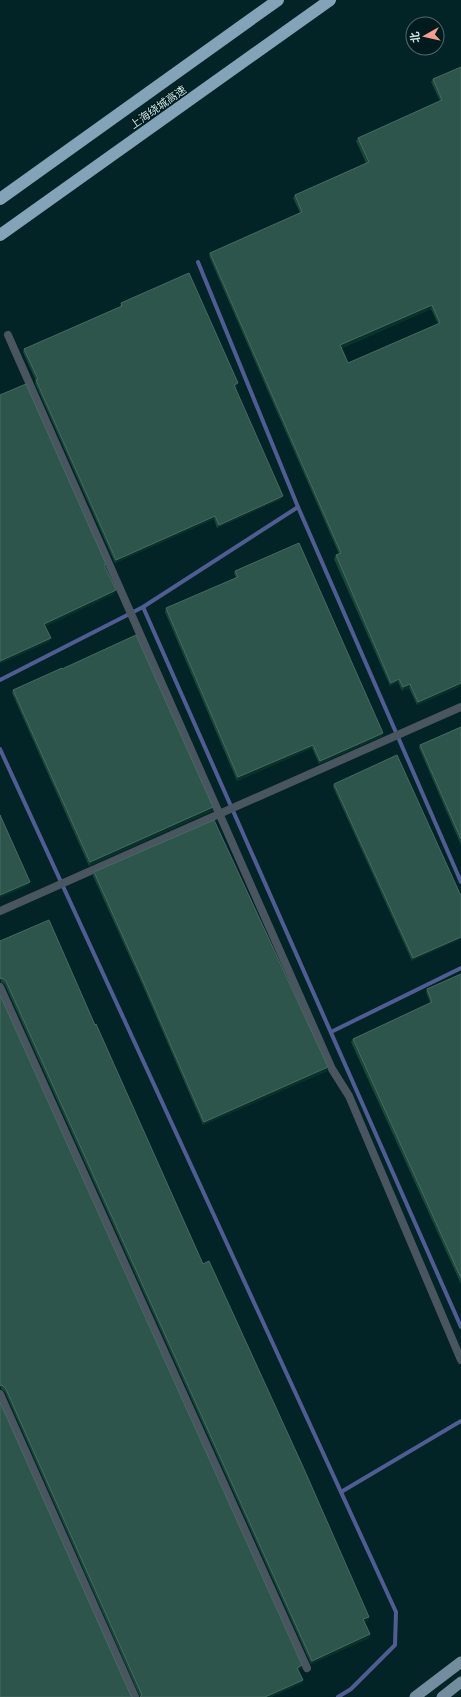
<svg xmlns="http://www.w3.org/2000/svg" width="461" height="1697" font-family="Quicksand,'Noto Sans SC',sans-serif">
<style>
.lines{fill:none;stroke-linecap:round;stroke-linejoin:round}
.stream{stroke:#505d93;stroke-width:4}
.service{stroke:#4a565f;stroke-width:8}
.primary{stroke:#738d9f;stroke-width:11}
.motorway{stroke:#83a3b8;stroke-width:12}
.wall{fill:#1a4539;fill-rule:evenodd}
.shaded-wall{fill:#09312a}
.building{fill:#2d554b;stroke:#466b63;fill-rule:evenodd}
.labels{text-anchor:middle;stroke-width:3;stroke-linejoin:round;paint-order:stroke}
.street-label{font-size:11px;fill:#cae0e2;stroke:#001b1e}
</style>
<rect width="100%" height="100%" fill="#032427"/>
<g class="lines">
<g class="stream">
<polyline points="298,507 461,882"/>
<polyline points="143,607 461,1327"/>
<polyline points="0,680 143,607 298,507 198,262"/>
<polyline points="0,749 396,1612 395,1645 351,1689 338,1697"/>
<polyline points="331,1032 461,968"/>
<polyline points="341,1492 461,1421"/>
</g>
<g class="service">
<polyline points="8,335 332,1069 349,1096 461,1360"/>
<polyline points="0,911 461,707"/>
<polyline points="0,987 307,1668"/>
<polyline points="0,1394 135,1697"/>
</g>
<g class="primary">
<polyline points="415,1697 461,1662"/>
<polyline points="442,1697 461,1682"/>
</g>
<g class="motorway">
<polyline points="0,199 278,0"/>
<polyline points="0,235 330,0"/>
</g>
</g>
<g class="wall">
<path d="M 461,67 L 461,686 L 417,705 L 409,688 L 402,691 L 398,682 L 390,686 L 334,559 L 336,555 L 339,554 L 209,256 L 210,253 L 300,213 L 293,198 L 295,195 L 366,163 L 356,141 L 358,138 L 440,101 L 431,82 L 433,79 ZM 431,309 L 438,324 L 348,363 L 342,348 Z"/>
<polygon points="121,303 237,387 235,388 281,499 217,528 214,519 115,563 35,383 36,381 23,352 24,349 120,307"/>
<polygon points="235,571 382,736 319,764 312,748 237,781 165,612 166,608 236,578 234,574"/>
<polygon points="62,669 213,807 212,811 89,866 12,693 13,690"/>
<polygon points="461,727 461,845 419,748 420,745"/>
<polygon points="334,784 461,896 412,961 333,787"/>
<polygon points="94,872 327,1071 203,1125 142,984 93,876"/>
<polygon points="0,941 95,1025 203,1264 369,1617 368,1620 364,1622 370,1634 369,1638 311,1664 5,985 1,982"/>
<polygon points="461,974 461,1284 351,1042 353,1039 430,1003 426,992 427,989"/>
<polygon points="0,995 302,1665 301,1669 298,1670 303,1680 302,1683 271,1697 140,1697 5,1392 1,1389"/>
</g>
<g class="shaded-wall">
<polygon points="432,305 431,309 339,349 340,345"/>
<polygon points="238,383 237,387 232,388 234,385"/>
<polygon points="283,496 281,499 217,528 219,525"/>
<polygon points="215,516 214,519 115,563 116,560"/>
<polygon points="116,590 114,594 43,628 44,624"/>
<polygon points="51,638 49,642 0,664 0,661"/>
<polygon points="399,679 398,682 390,686 391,683"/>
<polygon points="461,683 461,686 417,705 418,702"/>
<polygon points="410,684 409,688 402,691 403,687"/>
<polygon points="383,733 382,736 319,764 320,761"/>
<polygon points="313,745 312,748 237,781 238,777"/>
<polygon points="213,807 212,811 89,866 90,862"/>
<polygon points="30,882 29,885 0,898 0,895"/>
<polygon points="461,937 461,939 412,961 413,958"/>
<polygon points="328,1067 327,1071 203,1125 204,1122"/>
<polygon points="369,1617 368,1620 362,1623 363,1619"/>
<polygon points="370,1634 369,1638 311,1664 312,1661"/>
<polygon points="302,1665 301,1669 296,1671 297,1668"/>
<polygon points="303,1680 302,1683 271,1697 265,1697"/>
</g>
<g class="building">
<path d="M 461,67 L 461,683 L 418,702 L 410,684 L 403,687 L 399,679 L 391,683 L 336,555 L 341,553 L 210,253 L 302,212 L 295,195 L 369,162 L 358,138 L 442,100 L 433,79 ZM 432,305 L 440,323 L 348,363 L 340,345 Z"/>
<polygon points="189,273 238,383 234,385 283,496 219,525 215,516 116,560 36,380 38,379 24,349 122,306 121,303"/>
<polygon points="26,384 106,564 104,565 116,590 44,624 51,638 0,661 0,395"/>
<polygon points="299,543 383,733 320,761 313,745 238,777 166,608 238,577 235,571"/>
<polygon points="136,635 213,807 90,862 13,690 62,668 62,669"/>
<polygon points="461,727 461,839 420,745"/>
<polygon points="397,755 461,896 461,937 413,958 334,784"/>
<polygon points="0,815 30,882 0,895"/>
<polygon points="214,820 328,1067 204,1122 143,981 94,872"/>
<polygon points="49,920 95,1025 96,1024 203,1264 209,1261 304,1469 369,1617 363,1619 370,1634 312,1661 6,981 2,978 0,979 0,941"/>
<polygon points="461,974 461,1278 353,1039 432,1002 427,989"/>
<polygon points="0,995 302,1665 297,1668 303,1680 265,1697 140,1697 142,1695 6,1389 2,1385 0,1386"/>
<polygon points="0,1402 131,1696 133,1697 0,1697"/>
</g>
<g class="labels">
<g class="street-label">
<text transform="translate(158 107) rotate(-35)" y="4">上海绕城高速</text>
</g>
</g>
<g transform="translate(425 36) rotate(262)"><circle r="19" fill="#001b1e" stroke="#516a6c"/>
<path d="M0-3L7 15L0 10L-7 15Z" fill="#f59d8e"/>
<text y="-6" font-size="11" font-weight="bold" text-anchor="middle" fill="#cae0e2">北</text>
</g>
</svg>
